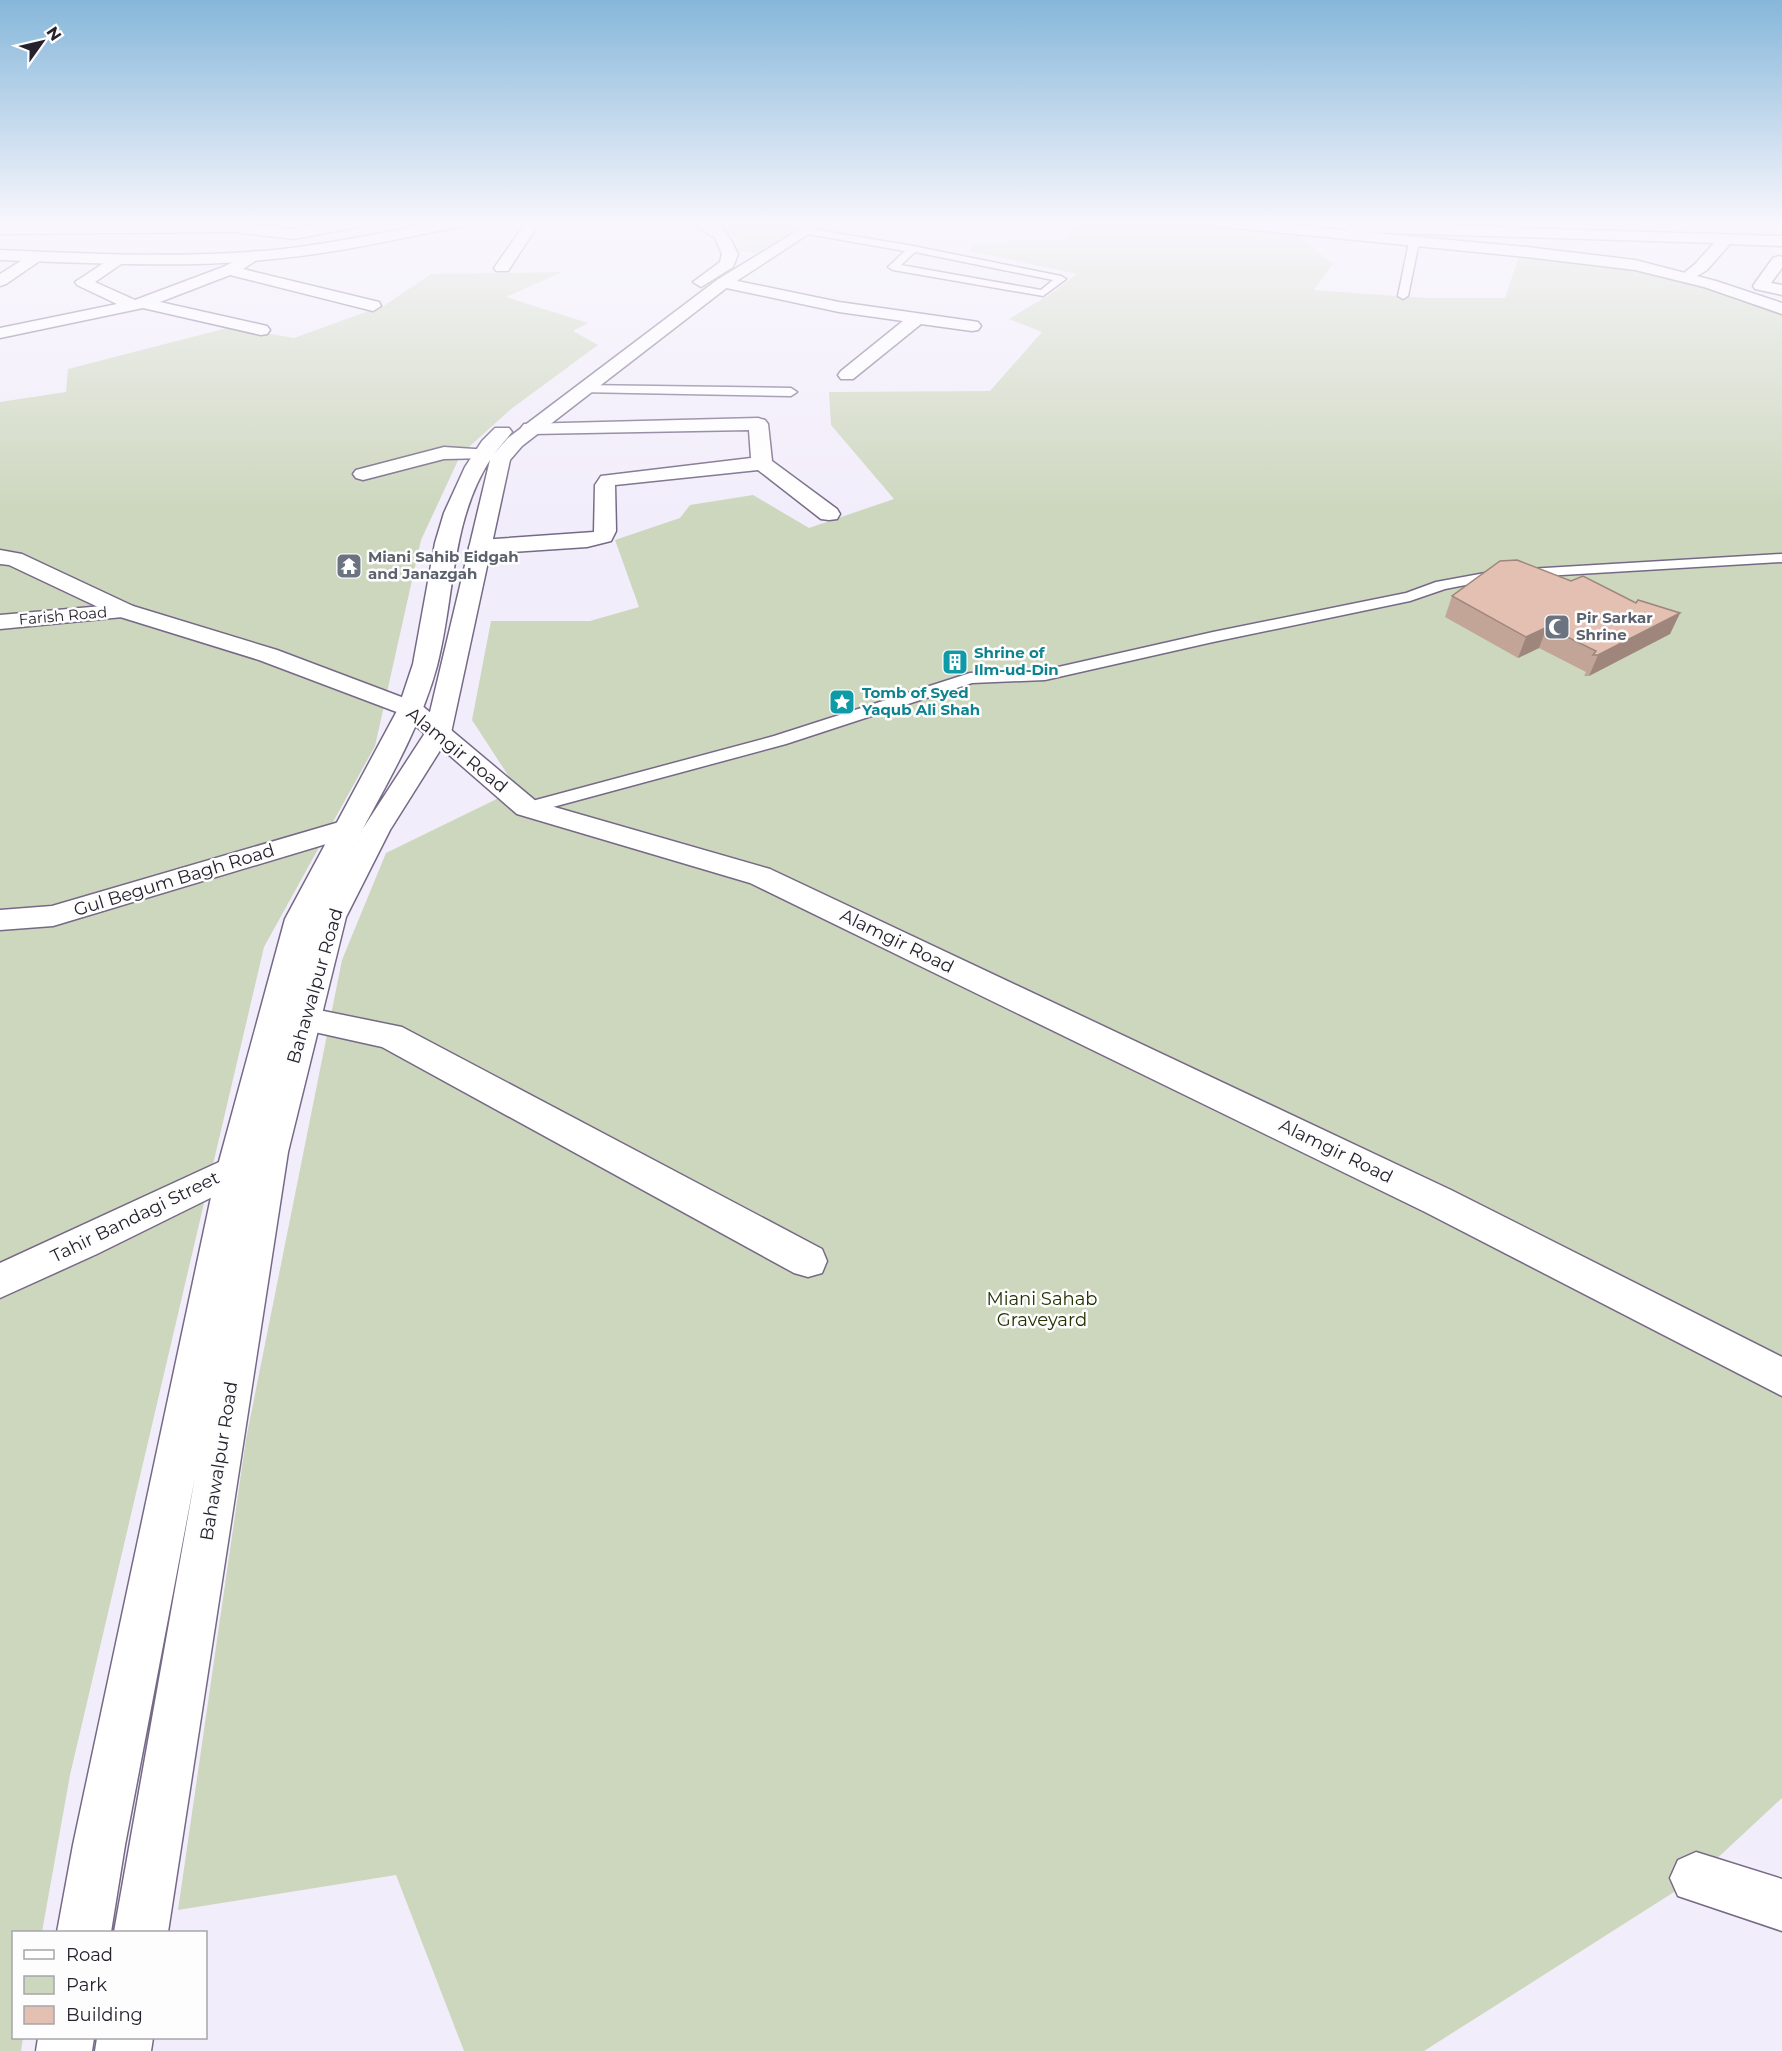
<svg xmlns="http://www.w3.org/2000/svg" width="1782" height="2051" font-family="Montserrat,sans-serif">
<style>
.green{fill:#cdd7be}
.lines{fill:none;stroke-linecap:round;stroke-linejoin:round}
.service-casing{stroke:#766986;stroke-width:3}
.minor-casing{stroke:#766986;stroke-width:3}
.tertiary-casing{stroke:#766986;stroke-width:3}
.secondary-casing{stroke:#766986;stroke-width:3}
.service{fill:#fff;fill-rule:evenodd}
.minor{fill:#fff;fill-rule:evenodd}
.tertiary{fill:#fff;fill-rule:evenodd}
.secondary{fill:#fff;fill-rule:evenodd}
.wall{fill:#c3a598}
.shaded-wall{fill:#9f867c}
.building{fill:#e3c0b1;stroke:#9f867c;stroke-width:1.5}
.labels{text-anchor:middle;stroke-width:5;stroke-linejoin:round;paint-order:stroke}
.far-worship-label{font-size:15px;font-weight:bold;fill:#5b616d;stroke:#fdfdfd;text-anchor:start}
.far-street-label{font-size:15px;fill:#26212d;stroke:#fdfdfd}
.far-culture-label{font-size:15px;font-weight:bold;fill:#0d838f;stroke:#fdfdfd;text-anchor:start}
.street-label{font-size:18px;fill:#26212d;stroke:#fdfdfd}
.park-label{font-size:18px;fill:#233100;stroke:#fdfdfd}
</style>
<rect width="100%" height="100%" fill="#f2edfa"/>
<g class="green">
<polygon points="23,222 228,222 268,231 12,230"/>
<polygon points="772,222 809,222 755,253 738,251 740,245 738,239 714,224"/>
<polygon points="1077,222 1214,222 1312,232 1299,237 1333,264 1314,290 1425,298 1505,298 1520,253 1633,270 1734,296 1782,315 1782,1798 1696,1878 1424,2051 464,2051 396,1875 178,1910 246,1439 342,960 386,853 517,789 472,720 491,621 590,621 639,607 615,540 680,518 690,505 753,495 809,528 894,499 831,425 829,392 990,391 1042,332 1009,319 1049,295 1077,274 970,251 972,244 1066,239"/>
<polygon points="562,272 506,297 588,323 573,331 598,345 511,409 461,454 421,540 375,746 264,947 70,1775 42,1932 14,1932 14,2038 23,2038 21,2051 0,2051 0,402 66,392 68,369 231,327 294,338 385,305 431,274"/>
</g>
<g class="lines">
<g class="service-casing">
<g id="service">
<path d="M 805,228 L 913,246 L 1061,276 L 1066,279 L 1043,296 L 893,270 L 888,267 L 905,251 L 802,233 L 800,231 ZM 915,252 L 1053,280 L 1041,290 L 901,265 Z"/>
<polygon points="1414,239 1419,242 1408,296 1403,299 1398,296 1409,242"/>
<polygon points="582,385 791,388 797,392 791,396 578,392 576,389"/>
<polygon points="1782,554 1782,562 1496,579 1445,589 1410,601 1213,642 1045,680 972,683 786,744 527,814 521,812 518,808 521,804 774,736 970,673 1045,670 1213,632 1406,593 1436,582 1496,571"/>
</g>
</g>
<g class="minor-casing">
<g id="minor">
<polygon points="339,222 369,222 362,226 294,239 235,232 0,234 0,226 235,224 294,229"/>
<polygon points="522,222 540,222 508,271 496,271 494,268 524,225"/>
<polygon points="1356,223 1782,236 1782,246 1730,244 1707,270 1687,282 1679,277 1695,264 1714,243 1361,232 1357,239 1347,239 1344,236 1351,224"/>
<polygon points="255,251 263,256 243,269 379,302 381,306 373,311 230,275 160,302 267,326 270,330 267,334 261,335 143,308 0,338 0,328 117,304 77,285 75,282 116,255 128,255 130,258 95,282 135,300 223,267"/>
<polygon points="35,252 43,257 41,260 6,284 0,286 0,274"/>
<polygon points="1779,256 1782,257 1782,268 1771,283 1782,285 1782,295 1755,289 1753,286 1755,283 1773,258"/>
<polygon points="723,278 839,302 972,321 978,322 981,326 978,330 972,331 921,324 853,379 841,379 838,375 841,371 903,321 839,312 717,286 715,283"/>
<polygon points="758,418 765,420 768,424 772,461 837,509 840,514 837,519 829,520 821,519 758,470 615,485 616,531 611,541 587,547 480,554 472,552 469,547 472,542 480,540 594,532 595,485 601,476 751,458 749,430 531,434 524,432 521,428 524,424"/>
<polygon points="444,447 490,450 493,454 490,458 444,459 363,480 356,478 353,474 356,470"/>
<polygon points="125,604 133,606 137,611 133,616 0,629 0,615"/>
<polygon points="346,820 356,823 360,829 356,835 53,926 0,930 0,910 52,906"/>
<polygon points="304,1007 402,1027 822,1249 827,1261 822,1273 808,1277 794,1273 382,1047 292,1027 288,1019 292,1011"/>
<polygon points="256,1145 269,1149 274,1159 269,1169 97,1254 0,1298 0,1263"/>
<polygon points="1696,1852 1782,1879 1782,1931 1678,1896 1670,1878 1678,1860"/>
</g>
</g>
<g class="tertiary-casing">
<g id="tertiary">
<polygon points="1207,222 1256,222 1527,247 1635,260 1716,281 1782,303 1782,314 1704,287 1635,270 1527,257 1214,226"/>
<polygon points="0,550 22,554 133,606 277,650 420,704 537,802 770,869 1451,1190 1782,1357 1782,1396 1425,1212 750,883 517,814 402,714 259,660 117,616 9,565 0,564"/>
</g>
</g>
<g class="secondary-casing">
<g id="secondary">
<path d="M 441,222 L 469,222 L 462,226 C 402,238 343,252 282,258 C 189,269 94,263 0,260 L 0,250 C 94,254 189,259 283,249 C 336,243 388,231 441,222 Z"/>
<path d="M 692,222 C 719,219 727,231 738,254 L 733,267 L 701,287 L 693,282 L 720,262 L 722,254 L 715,238 Z"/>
<path d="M 811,222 L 827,222 L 729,286 L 522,446 L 510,460 L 451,733 L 390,830 L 346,917 L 288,1152 L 168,1932 L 114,1932 L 195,1477 L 125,1845 L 111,1932 L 57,1932 L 73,1845 L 217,1169 L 285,919 L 398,709 L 413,664 L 435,543 L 444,513 L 465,467 L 482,441 L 495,428 L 509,428 L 512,432 L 493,455 L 508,438 L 717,280 ZM 490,460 L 425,733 L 362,830 L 344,864 C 377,800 418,736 437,666 C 455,597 450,523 490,460 Z"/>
<polygon points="38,2038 94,2038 92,2051 36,2051"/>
<polygon points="97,2038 153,2038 151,2051 95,2051"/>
</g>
</g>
<use href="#service" class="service"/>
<use href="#minor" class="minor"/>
<use href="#tertiary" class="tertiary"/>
<use href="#secondary" class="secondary"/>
</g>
<polygon class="wall" points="1571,581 1636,603 1680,613 1670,634 1589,676 1584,676 1586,672 1539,648 1518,658 1445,617 1452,596"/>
<g class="shaded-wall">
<polygon points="1680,613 1670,634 1589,676 1598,655"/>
<polygon points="1547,627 1539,648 1518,658 1526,637"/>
</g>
<polygon class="building" points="1517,560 1571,581 1583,576 1636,603 1638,600 1680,613 1598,655 1593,655 1596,651 1547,627 1526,637 1452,596 1500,561"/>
<linearGradient id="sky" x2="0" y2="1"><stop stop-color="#86b7da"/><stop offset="0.44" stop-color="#f9f7fd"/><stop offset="1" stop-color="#f9f7fd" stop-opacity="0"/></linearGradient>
<rect width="1782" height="509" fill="url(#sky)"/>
<defs>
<g id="temple-square" transform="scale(1.35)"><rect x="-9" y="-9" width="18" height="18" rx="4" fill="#6b7280" stroke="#fdfdfd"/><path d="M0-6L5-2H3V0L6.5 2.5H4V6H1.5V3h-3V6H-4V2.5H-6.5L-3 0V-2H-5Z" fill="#fff"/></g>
<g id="mosque-square" transform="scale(1.35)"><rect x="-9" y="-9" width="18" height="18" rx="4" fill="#6b7280" stroke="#fdfdfd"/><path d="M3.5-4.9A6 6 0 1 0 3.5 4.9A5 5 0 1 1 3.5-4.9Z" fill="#fff"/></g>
<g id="building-square" transform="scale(1.35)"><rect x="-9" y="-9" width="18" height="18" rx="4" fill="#0f9aa8" stroke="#fdfdfd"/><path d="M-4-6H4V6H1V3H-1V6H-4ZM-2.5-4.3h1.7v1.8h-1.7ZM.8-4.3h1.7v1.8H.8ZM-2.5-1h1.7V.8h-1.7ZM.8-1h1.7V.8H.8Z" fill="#fff"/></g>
<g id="sight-square" transform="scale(1.35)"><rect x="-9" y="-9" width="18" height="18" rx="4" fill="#0f9aa8" stroke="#fdfdfd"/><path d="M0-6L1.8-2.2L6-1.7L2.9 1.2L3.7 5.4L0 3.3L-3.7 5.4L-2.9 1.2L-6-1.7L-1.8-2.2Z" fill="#fff"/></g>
</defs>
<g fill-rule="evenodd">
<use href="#temple-square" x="349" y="566"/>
<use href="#mosque-square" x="1557" y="627"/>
<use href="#building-square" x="955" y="662"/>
<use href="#sight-square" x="842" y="702"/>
</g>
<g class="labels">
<g class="far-worship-label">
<text x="368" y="562">Miani Sahib Eidgah<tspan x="368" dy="17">and Janazgah</tspan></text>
<text x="1576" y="623">Pir Sarkar<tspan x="1576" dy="17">Shrine</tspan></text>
</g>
<g class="far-street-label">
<text transform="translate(63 616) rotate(-5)" y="5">Farish Road</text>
</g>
<g class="far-culture-label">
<text x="974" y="658">Shrine of<tspan x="974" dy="17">Ilm-ud-Din</tspan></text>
<text x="862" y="698">Tomb of Syed<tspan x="862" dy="17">Yaqub Ali Shah</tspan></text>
</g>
<g class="street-label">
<text transform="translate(457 750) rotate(39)" y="6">Alamgir Road</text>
<text transform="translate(174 880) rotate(-17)" y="6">Gul Begum Bagh Road</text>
<text transform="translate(897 941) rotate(26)" y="6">Alamgir Road</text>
<text transform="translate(315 986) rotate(-74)" y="6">Bahawalpur Road</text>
<text transform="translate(1336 1151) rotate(26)" y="6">Alamgir Road</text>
<text transform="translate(135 1217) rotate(-26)" y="6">Tahir Bandagi Street</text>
<text transform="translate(219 1461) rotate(-81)" y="6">Bahawalpur Road</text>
</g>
<g class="park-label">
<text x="1042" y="1305">Miani Sahab<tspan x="1042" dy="21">Graveyard</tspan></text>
</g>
</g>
<rect x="12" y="1931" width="195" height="108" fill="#fdfdfd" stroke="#a7a5aa" stroke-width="1.5"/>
<rect x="24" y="1950" width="30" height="9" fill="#ffffff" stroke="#a7a5aa" stroke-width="1.5"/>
<text x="66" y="1961" font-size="18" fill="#26212d">Road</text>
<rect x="24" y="1976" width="30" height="18" fill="#cdd7be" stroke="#a7a5aa" stroke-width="1.5"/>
<text x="66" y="1991" font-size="18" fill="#26212d">Park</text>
<rect x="24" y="2006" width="30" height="18" fill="#e3c0b1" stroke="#a7a5aa" stroke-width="1.5"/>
<text x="66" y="2021" font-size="18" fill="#26212d">Building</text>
<g transform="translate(42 42) rotate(56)" stroke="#fdfdfd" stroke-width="4.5" paint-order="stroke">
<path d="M0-4.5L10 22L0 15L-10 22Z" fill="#26212d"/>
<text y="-9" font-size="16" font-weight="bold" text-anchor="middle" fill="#26212d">N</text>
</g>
</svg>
